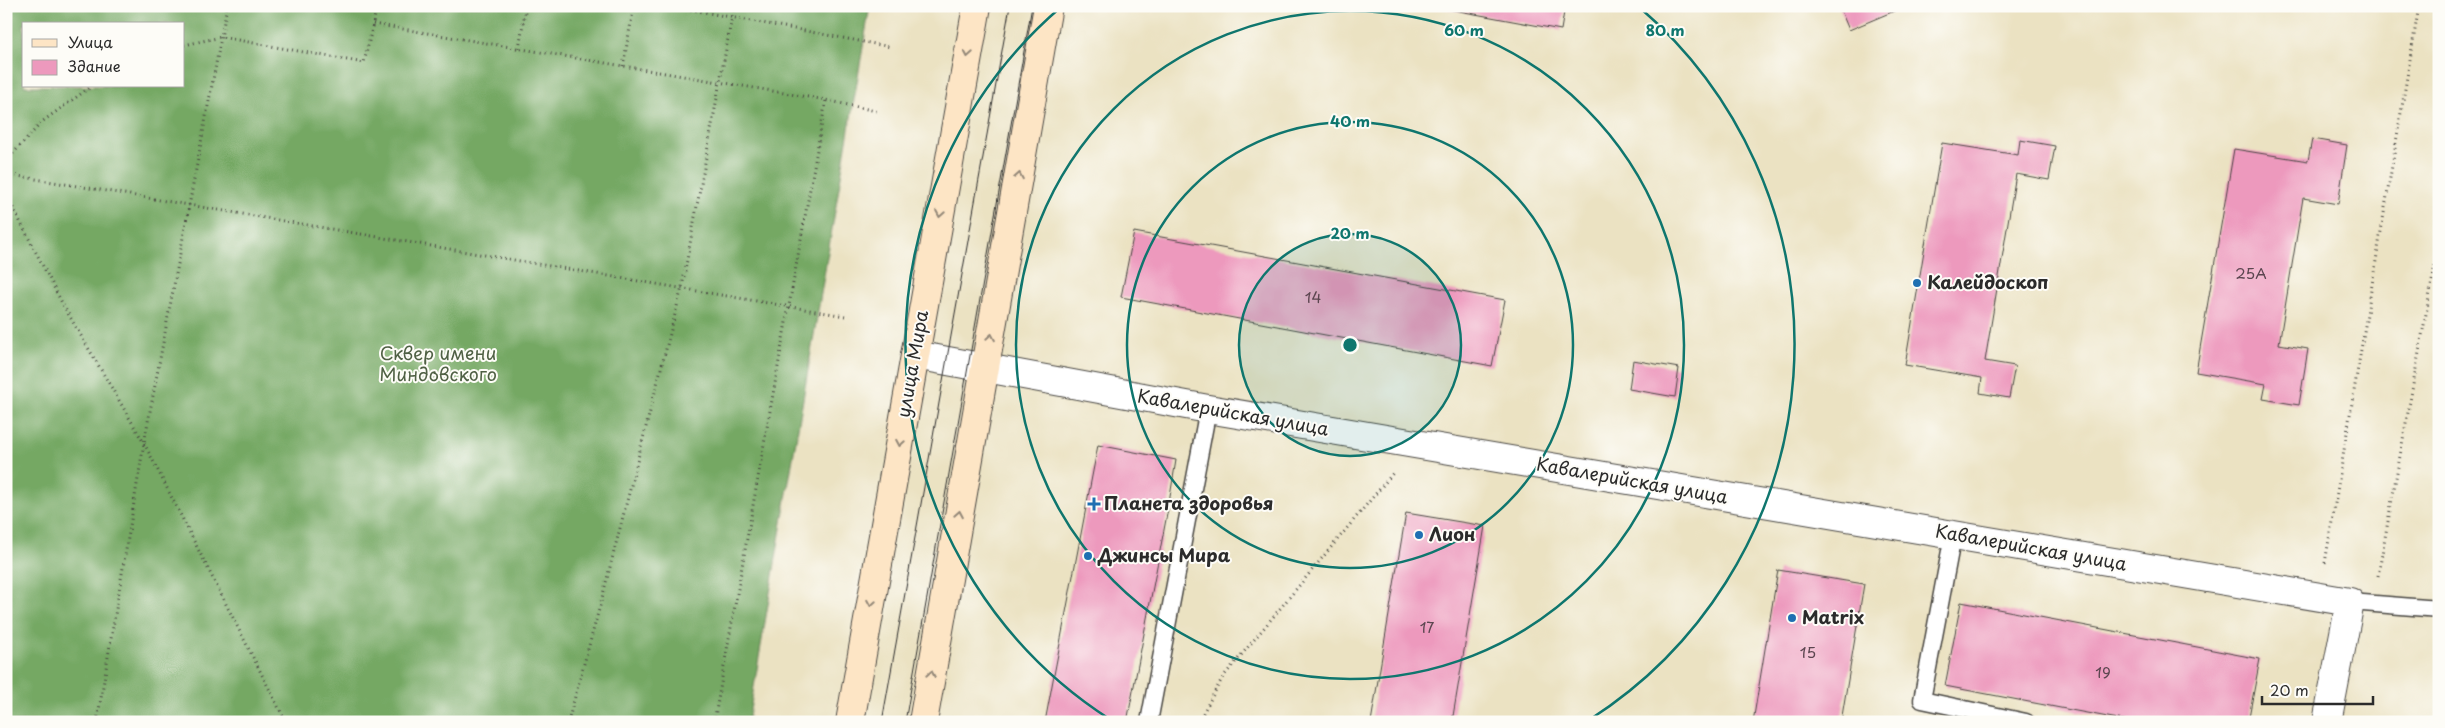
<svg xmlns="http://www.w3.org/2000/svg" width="2445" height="728" font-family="'Playpen Sans',sans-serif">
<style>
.forest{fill:#75a863;stroke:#506a47;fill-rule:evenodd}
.building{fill:#ed99bd}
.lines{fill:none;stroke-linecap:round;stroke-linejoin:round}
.service-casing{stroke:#484642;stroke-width:19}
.minor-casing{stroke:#484642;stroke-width:30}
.secondary-casing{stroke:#484642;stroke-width:30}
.path{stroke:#484642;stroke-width:3;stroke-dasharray:1 4;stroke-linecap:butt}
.service{stroke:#fff;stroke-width:16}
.minor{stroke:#fff;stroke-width:28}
.secondary{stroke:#fde5c5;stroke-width:28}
.tram{stroke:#2b2b2b;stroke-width:1}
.oneway{stroke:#948878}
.ring{fill:none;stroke:#0f766e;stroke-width:2.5}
.poi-dot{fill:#1f6fb2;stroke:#fdfcf7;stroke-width:2}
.labels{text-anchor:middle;stroke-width:4;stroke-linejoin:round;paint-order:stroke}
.number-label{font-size:15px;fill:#5c4650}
.poi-label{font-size:18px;font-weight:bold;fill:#2b2b2b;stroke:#fdfcf7;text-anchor:start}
.park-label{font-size:18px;fill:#4f6044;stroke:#fdfcf7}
.street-label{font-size:18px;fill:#2b2b2b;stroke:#fdfcf7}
.centre{fill:#0f766e;stroke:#fdfcf7;stroke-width:2.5}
.ring-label{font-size:15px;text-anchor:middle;font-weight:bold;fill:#0f766e;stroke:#fdfcf7;stroke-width:4;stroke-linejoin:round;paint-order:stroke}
</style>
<rect width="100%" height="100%" fill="#fdfcf7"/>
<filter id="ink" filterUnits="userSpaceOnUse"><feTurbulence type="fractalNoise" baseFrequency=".02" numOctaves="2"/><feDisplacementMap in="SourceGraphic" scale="10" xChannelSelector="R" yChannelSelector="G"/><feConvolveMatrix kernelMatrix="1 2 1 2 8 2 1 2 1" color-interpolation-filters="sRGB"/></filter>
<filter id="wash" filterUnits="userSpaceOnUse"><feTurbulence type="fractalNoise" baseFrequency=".0096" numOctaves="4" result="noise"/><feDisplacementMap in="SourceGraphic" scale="20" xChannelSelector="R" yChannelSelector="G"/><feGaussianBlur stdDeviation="1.12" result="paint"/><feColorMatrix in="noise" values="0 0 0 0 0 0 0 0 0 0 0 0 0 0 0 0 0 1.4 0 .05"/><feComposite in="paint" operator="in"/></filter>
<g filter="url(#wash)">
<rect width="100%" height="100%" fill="#ebe2c2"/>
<path class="forest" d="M 6,6 L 870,6 L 748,722 L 6,722 ZM 24,24 L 184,24 L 184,86 L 24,86 Z"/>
<g id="blocks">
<g class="building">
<polygon points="1432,6 1565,6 1561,30"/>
<polygon points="1839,6 1906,6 1849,30"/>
<polygon points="2312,139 2347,145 2338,204 2303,198 2279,344 2308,349 2299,405 2263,399 2266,384 2196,372 2234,149 2308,161"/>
<polygon points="2020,140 2055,146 2049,180 2016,174 1985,361 2015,366 2009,398 1980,393 1982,378 1905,365 1942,143 2018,155"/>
<polygon points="1134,232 1505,300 1492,366 1121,297"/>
<polygon points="1633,360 1679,368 1675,397 1629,389"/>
<polygon points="1098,445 1176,460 1168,509 1127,722 1045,722"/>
<polygon points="1406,513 1485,526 1452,722 1371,722"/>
<polygon points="1778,570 1864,584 1841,722 1753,722"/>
<polygon points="1961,602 2260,659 2248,722 2134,722 1945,686"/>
</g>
</g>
</g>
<g filter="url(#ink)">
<use href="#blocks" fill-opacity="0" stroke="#484642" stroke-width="1"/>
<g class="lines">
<g class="service-casing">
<g id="service">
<polyline points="1953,535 1922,700 2026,722"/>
<polyline points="2350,602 2439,609"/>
<polyline points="1149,722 1208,409"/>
</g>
</g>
<g class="minor-casing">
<polyline id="minor" points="915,355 1208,409 2350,602 2327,722"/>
</g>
<g class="secondary-casing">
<g id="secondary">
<polyline points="850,722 977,6"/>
<polyline points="923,722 1048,6"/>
</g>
</g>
<g class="path">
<polyline points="671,6 891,47"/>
<polyline points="373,24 826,100 880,112"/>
<polyline points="184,45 221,37 364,63 377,6"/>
<polyline points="519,48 526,6"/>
<polyline points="623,66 634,6"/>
<polyline points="6,161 43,121 92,86"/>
<polyline points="6,174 845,316"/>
<polyline points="6,194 63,305 144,443 286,722"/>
<polyline points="2325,563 2419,6"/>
<polyline points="2378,576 2439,243"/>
<polyline points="97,722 144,443 227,6"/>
<polyline points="568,722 601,602 682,287 734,6"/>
<polyline points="714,722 826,100"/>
<polyline points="1198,722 1223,677 1393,473"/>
</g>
<use href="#service" class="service"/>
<use href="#minor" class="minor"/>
<use href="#secondary" class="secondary"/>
<g class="tram">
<polyline points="882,722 1010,6"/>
<polyline points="905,722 1032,6"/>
</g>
</g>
<defs><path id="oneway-chevron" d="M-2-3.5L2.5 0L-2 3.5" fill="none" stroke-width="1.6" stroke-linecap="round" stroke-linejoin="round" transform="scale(1.25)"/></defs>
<g class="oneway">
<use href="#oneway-chevron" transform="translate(968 54) rotate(100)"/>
<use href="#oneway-chevron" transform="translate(1019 176) rotate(-80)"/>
<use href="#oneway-chevron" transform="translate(940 214) rotate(100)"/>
<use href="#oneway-chevron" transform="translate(991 337) rotate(-80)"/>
<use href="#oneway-chevron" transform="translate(900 443) rotate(100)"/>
<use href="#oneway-chevron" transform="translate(959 514) rotate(-80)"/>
<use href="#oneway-chevron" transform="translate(871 603) rotate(100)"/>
<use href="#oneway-chevron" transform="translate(931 674) rotate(-80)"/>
</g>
</g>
<circle cx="1350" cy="345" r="111" fill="#0f766e" fill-opacity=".12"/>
<g class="ring">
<circle cx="1350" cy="345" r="111"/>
<circle cx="1350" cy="345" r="223"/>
<circle cx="1350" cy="345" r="334"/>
<path d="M1111 720A445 445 0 0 1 1061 7M1639 7A445 445 0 0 1 1589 720"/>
</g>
<g class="poi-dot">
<circle cx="1917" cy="283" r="5"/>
<path d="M1091.5 496.5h5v5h5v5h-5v5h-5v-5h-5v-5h5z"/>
<circle cx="1419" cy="535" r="5"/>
<circle cx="1088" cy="556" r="5"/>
<circle cx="1792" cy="618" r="5"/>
</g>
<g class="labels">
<g class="number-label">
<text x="2251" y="279">25А</text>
<text x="1313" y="303">14</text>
<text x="1427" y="633">17</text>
<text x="1808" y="658">15</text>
<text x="2103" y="678">19</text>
</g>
<g class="poi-label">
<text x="1927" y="289">Калейдоскоп</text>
<text x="1104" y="510">Планета здоровья</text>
<text x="1429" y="541">Лион</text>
<text x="1098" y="562">Джинсы Мира</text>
<text x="1802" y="624">Matrix</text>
</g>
<g class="park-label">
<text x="438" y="360">Сквер имени<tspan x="438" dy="21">Миндовского</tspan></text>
</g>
<g class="street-label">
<text transform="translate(913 364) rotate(-80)" y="6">улица Мира</text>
<text transform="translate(1233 413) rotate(10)" y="6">Кавалерийская улица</text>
<text transform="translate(1632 481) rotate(10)" y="6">Кавалерийская улица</text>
<text transform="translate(2031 548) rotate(10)" y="6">Кавалерийская улица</text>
</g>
</g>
<circle cx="1350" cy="345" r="8" class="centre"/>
<g class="ring-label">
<text x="1665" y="36">80 m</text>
<text x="1464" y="36">60 m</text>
<text x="1350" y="127">40 m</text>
<text x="1350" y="239">20 m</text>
</g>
<rect width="2445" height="728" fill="none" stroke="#fdfcf7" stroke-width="25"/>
<rect x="22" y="22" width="162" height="65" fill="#fdfcf7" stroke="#a9a8a5"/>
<rect x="32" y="39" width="25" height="8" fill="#fde5c5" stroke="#a9a8a5"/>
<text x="68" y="48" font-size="15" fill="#2b2b2b">Улица</text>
<rect x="32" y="60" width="25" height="15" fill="#ed99bd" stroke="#a9a8a5"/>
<text x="68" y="72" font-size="15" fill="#2b2b2b">Здание</text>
<path d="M2262 696v8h111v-8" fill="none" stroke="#2b2b2b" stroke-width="2.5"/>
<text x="2270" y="696" font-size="15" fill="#2b2b2b" stroke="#fdfcf7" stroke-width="4" paint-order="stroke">20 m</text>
</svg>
